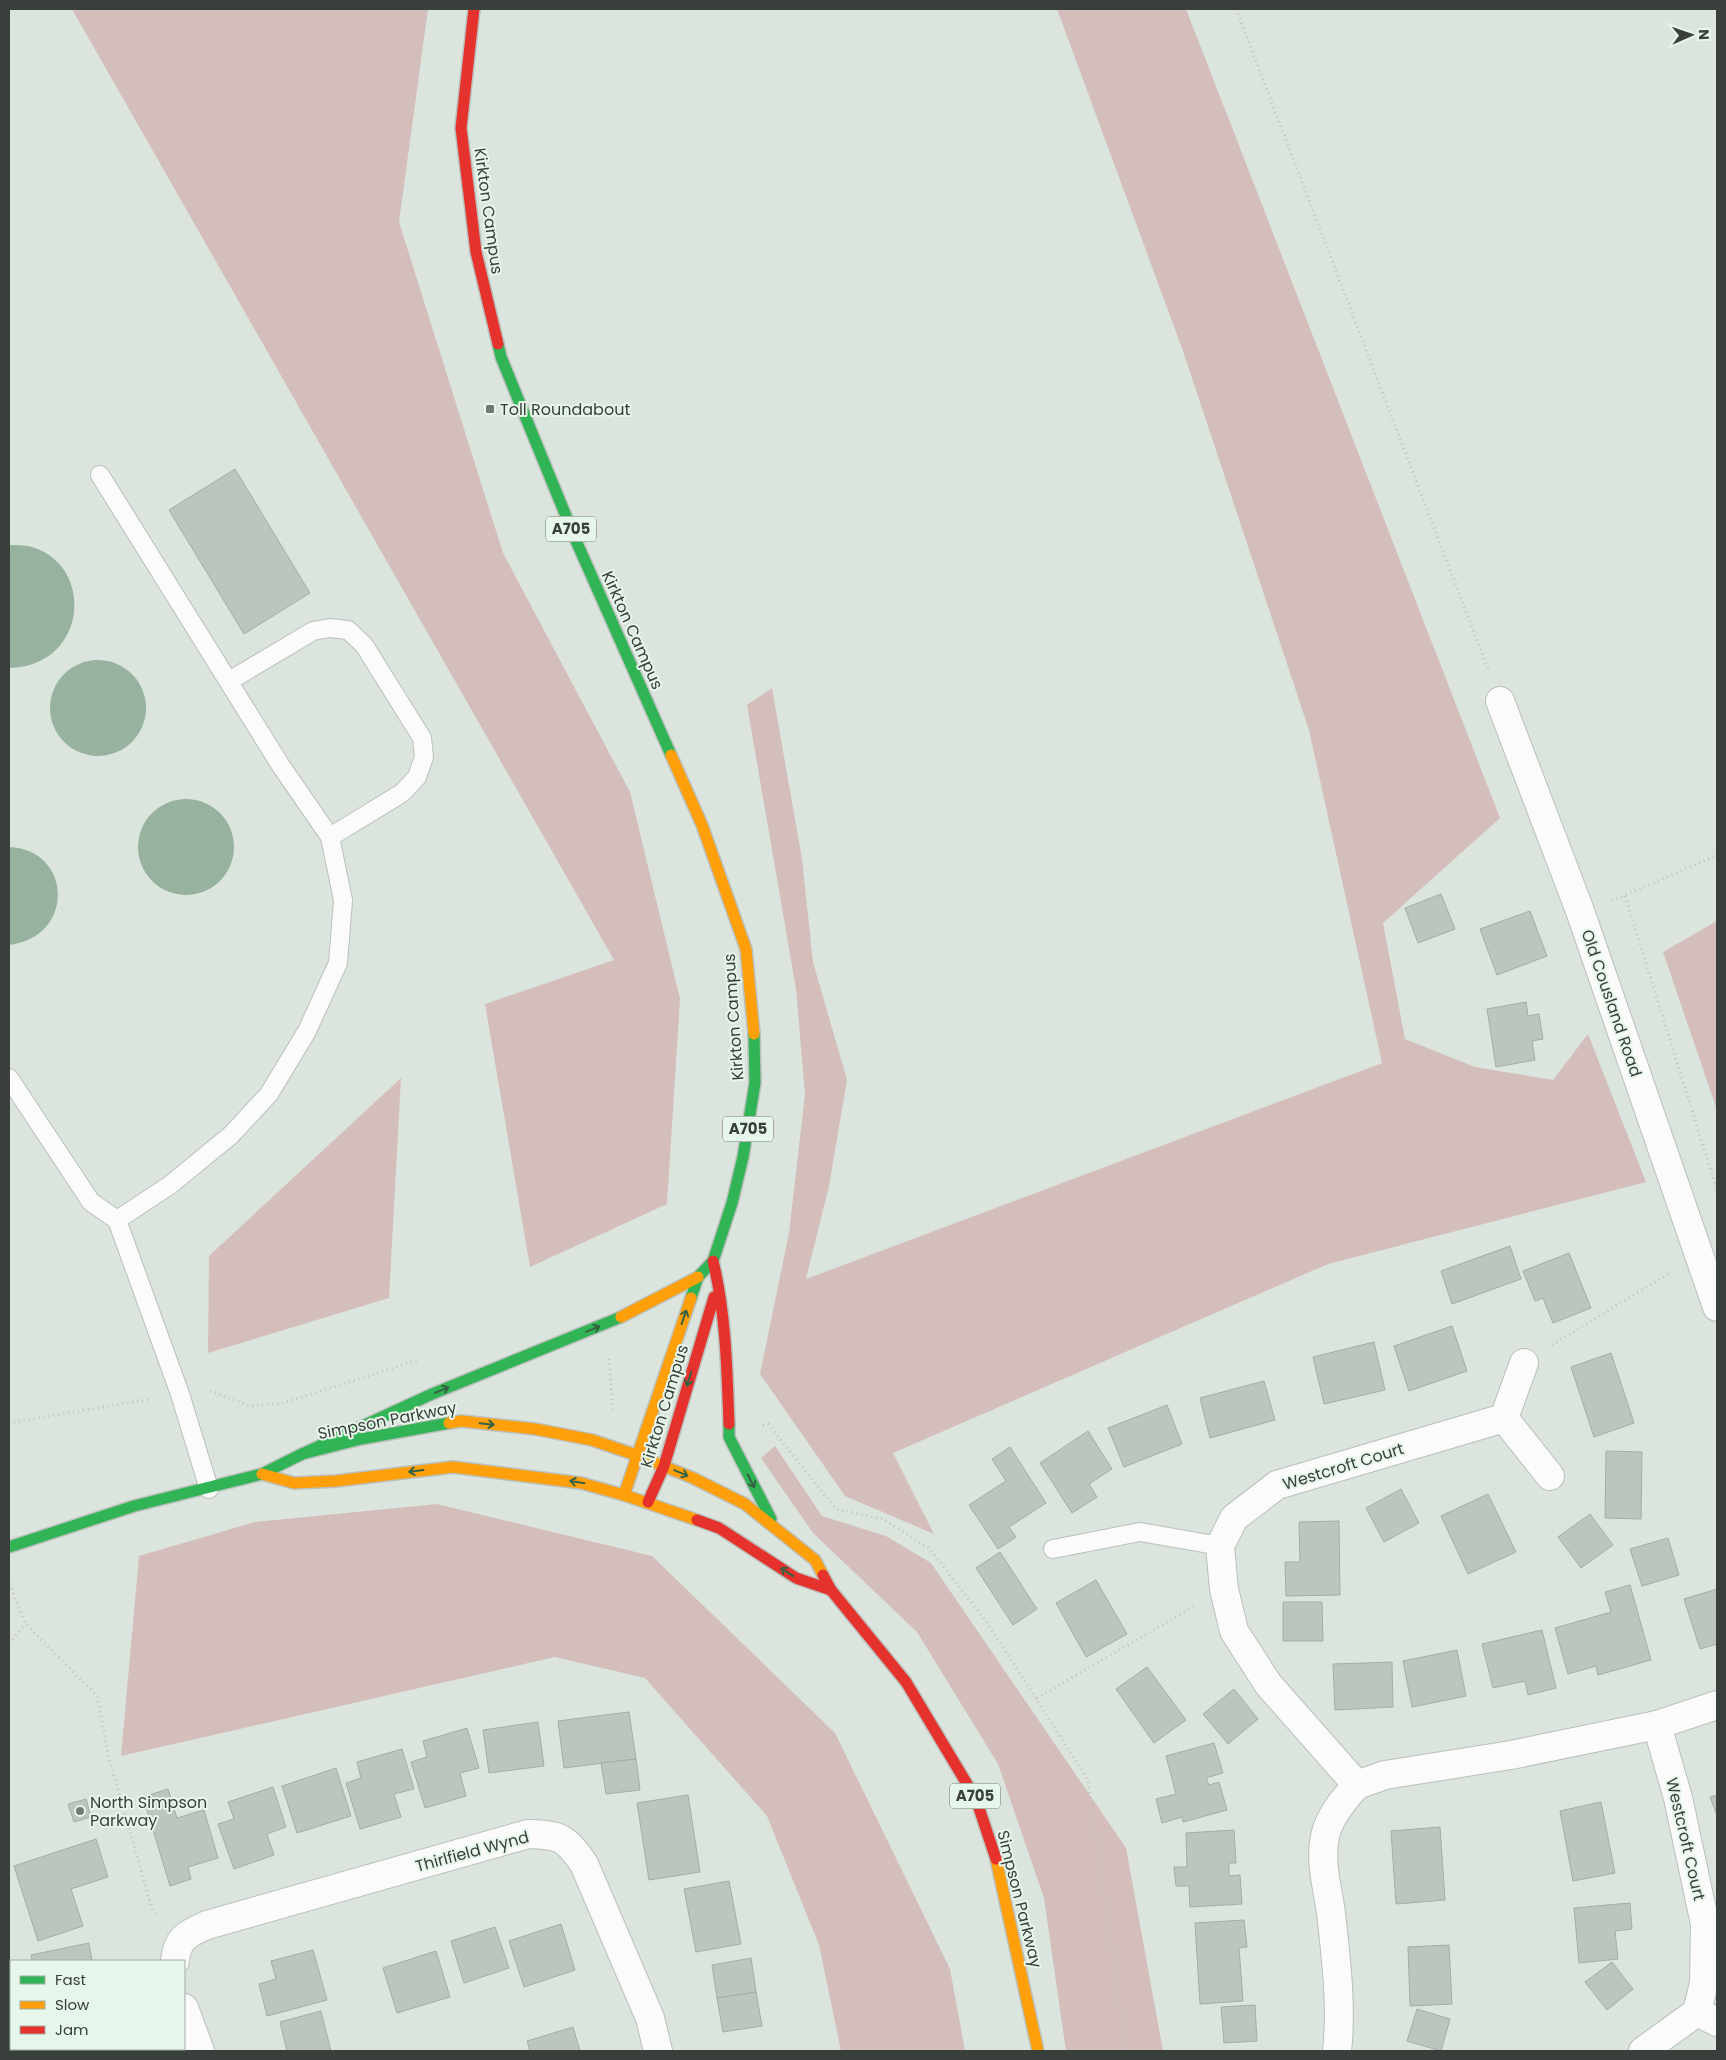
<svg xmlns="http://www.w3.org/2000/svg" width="1726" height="2060" font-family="Poppins,sans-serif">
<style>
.forest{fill:#d4bebc}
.water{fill:#97b3a0}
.building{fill:#bcc6bf;stroke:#a6aca8}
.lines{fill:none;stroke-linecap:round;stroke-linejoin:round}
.lane-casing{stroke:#bac0bb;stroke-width:20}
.street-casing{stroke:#bac0bb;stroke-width:30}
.fast-casing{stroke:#bac0bb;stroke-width:14}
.slow-casing{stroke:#bac0bb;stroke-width:14}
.jam-casing{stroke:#bac0bb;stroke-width:14}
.path{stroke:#c1c3c1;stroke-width:3;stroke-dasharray:1 4;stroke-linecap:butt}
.lane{stroke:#fafbfa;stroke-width:18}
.street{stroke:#fafbfa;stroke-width:28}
.fast{stroke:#30b455;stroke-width:11}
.slow{stroke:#ff9f0a;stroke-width:11}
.jam{stroke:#e5322d;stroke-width:11}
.oneway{stroke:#366242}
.poi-dot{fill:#727973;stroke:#e7f6ea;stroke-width:2}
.labels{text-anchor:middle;stroke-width:4;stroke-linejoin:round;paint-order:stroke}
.shield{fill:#e7f6ea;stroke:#6d766f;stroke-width:1}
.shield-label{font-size:15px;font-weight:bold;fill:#393f3a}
.street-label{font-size:16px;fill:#393f3a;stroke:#e7f6ea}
.poi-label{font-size:16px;fill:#393f3a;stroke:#e7f6ea;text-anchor:start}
</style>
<rect width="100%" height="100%" fill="#dce4de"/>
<g class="forest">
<polygon points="72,9 428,9 399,222 503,553 630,792 680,999 667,1204 530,1267 485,1004 614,960"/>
<polygon points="1057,9 1186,9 1500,818 1383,923 1405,1039 1475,1067 1553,1080 1588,1034 1646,1182 1328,1264 893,1453 934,1534 845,1496 760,1374 789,1233 805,1094 796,989 747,705 772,688 802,859 813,962 847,1080 829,1186 806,1279 1382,1063 1309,730 1183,351"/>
<polygon points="1717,921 1717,1110 1663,952"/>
<polygon points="401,1078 389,1298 208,1353 209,1256"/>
<polygon points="775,1446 822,1516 886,1536 931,1563 1126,1848 1163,2051 1066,2051 1044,1898 998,1764 917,1632 813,1533 761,1458"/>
<polygon points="437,1504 652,1556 835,1733 950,1969 965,2051 841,2051 819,1945 767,1816 645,1678 555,1657 121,1756 139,1556 255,1522"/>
</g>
<g class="water">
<path d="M 9,545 C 15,545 22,545 28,546 C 95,561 90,666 9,668 Z"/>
<circle cx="98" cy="708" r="48"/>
<circle cx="186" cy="847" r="48"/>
<path d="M 9,847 C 72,849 76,937 9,945 Z"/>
</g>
<g class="building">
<polygon points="235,469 310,593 244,634 169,510"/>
<polygon points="1441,894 1455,929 1418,943 1405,908"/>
<polygon points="1530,911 1547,956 1497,975 1480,929"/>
<polygon points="1526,1002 1528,1016 1539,1014 1543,1039 1532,1041 1535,1060 1496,1067 1487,1009"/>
<polygon points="1510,1246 1521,1279 1452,1304 1441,1271"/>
<polygon points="1569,1253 1591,1308 1553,1323 1543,1298 1535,1301 1523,1271"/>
<polygon points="1452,1326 1467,1371 1409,1391 1394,1346"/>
<polygon points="1374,1342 1385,1390 1324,1404 1313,1357"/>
<polygon points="1611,1353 1634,1423 1594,1437 1571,1367"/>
<polygon points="1264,1381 1275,1420 1210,1438 1200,1398"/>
<polygon points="1167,1405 1182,1444 1124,1467 1108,1428"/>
<polygon points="1088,1431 1112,1469 1089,1484 1097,1497 1072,1513 1040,1463"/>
<polygon points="1010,1447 1046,1503 1009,1527 1016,1537 998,1549 969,1505 1006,1481 992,1459"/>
<polygon points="1606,1451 1642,1452 1641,1519 1605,1518"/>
<polygon points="1401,1489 1419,1523 1384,1542 1366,1508"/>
<polygon points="1488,1494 1516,1552 1468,1574 1441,1516"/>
<polygon points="1590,1514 1613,1545 1581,1568 1558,1537"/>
<polygon points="1339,1521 1340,1595 1286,1596 1285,1562 1300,1562 1299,1522"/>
<polygon points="1668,1538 1679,1575 1642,1586 1630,1549"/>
<polygon points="1000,1552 1037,1609 1013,1625 976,1568"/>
<polygon points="1096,1580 1127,1634 1086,1657 1056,1603"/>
<polygon points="1630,1585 1651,1660 1598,1675 1596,1666 1568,1674 1555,1628 1611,1612 1605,1592"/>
<polygon points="1717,1589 1717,1644 1700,1649 1684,1599"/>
<polygon points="1283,1602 1322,1602 1323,1641 1283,1641"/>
<polygon points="1542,1630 1556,1688 1528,1695 1525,1681 1493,1688 1482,1644"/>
<polygon points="1457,1650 1466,1696 1412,1707 1403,1661"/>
<polygon points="1392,1662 1393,1707 1335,1710 1333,1664"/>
<polygon points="1147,1667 1186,1720 1154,1743 1116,1689"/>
<polygon points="1234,1689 1258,1719 1228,1744 1203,1714"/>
<polygon points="629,1712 636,1759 564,1768 558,1721"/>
<polygon points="538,1722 544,1766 489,1773 483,1730"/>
<polygon points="467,1728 479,1768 460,1773 466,1796 425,1808 411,1762 427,1757 423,1741"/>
<polygon points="1214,1743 1223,1773 1206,1778 1209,1785 1219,1782 1227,1810 1183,1822 1182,1817 1162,1823 1156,1799 1176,1794 1166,1756"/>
<polygon points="402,1749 414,1789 394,1794 401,1817 360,1829 346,1783 361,1778 357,1762"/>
<polygon points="636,1759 640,1790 606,1794 601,1763"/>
<polygon points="336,1768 351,1816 297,1833 282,1786"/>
<polygon points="273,1787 286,1827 267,1834 274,1855 234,1869 218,1824 234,1819 228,1802"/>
<polygon points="168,1789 177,1818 204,1810 218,1858 188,1867 191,1879 170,1886 143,1797"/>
<polygon points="688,1795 700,1872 649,1880 637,1803"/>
<polygon points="1717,1795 1717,1815 1710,1797"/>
<polygon points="86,1799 91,1817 74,1822 68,1804"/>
<polygon points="1601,1802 1615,1873 1573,1881 1560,1811"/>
<polygon points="1440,1827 1445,1900 1396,1904 1391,1831"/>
<polygon points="1234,1830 1236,1863 1229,1863 1229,1876 1240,1875 1242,1904 1190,1907 1189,1886 1176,1886 1174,1867 1187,1867 1186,1833"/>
<polygon points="96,1839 108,1877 71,1889 83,1926 38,1941 14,1866"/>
<polygon points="729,1881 741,1944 696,1952 684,1889"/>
<polygon points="1630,1903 1632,1929 1615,1931 1618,1959 1579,1963 1574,1908"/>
<polygon points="1244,1920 1247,1947 1239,1948 1243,2001 1200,2004 1195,1923"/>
<polygon points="561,1924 575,1970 524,1987 509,1941"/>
<polygon points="495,1927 509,1968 464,1983 451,1941"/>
<polygon points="89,1943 92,1961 32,1961 31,1955"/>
<polygon points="1449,1945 1452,2004 1410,2006 1408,1947"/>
<polygon points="313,1950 327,2000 267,2016 259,1984 276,1979 271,1961"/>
<polygon points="436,1951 450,1997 397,2013 383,1968"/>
<polygon points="751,1958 756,1992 717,1998 712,1965"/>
<polygon points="1612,1962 1633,1989 1607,2010 1585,1982"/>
<polygon points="756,1992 762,2026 723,2032 717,1998"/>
<polygon points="1255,2005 1257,2041 1224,2043 1221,2007"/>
<polygon points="1417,2009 1450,2019 1441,2051 1407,2041"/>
<polygon points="321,2011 331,2051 287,2051 280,2022"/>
<polygon points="573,2027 580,2051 530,2051 527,2041"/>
<polygon points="61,2049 112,2049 113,2051 62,2051"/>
</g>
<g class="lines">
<g class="lane-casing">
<g id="lane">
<polyline points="100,475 281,766 330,837 343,900 338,963 307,1031 269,1094 231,1135 170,1185 117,1220"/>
<polyline points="229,681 313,631 330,628 348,630 364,645 422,738 424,757 417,777 402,793 330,837"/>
<polyline points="9,1078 91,1202 117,1220 180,1394 209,1489"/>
<polyline points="1053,1549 1140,1532 1220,1546"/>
</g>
</g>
<g class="street-casing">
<g id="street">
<polyline points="1500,701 1580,911 1717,1307"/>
<polyline points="1504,1418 1524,1363"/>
<polyline points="1550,1476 1504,1418 1277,1485 1234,1518 1220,1546 1224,1589 1234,1631 1268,1684 1357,1785 1385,1775 1511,1755 1657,1725 1717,1705"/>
<polyline points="1657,1725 1678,1798 1705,1924 1704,1983 1697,2012 1717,2022"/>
<path d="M 175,1961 C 177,1938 187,1934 207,1925 L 528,1834 C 561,1835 565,1837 584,1864 L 650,2018 L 658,2051"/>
<polyline points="184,2008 200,2051"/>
<path d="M 1337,2051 C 1342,2006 1336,1958 1331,1913 C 1327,1884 1318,1858 1327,1829 C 1333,1812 1345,1798 1357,1785"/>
<polyline points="1643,2051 1697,2012"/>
</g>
</g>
<g class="fast-casing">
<g id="fast">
<polyline points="498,344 501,357 577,543 671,755"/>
<polyline points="691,1298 698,1277 713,1261 732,1203 743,1157 755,1083 754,1034"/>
<polyline points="729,1424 729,1437 771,1519"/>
<polyline points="302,1454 432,1394 621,1317"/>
<polyline points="9,1547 134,1506 262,1474 302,1454 361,1439 449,1423"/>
</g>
</g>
<g class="slow-casing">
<g id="slow">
<polyline points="671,755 702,825 746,949 754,1034"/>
<polyline points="691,1298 624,1495 697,1520"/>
<polyline points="621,1317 698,1277"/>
<polyline points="449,1423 461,1421 535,1429 592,1440 636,1455"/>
<polyline points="636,1455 693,1478 745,1504 815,1560 823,1575"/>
<polyline points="262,1474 294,1483 336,1481 453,1467 581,1483 624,1495"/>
<polyline points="996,1859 1038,2051"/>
</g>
</g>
<g class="jam-casing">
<g id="jam">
<polyline points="474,9 461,128 476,252 498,344"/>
<path d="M 713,1261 C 726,1314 727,1370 729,1424"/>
<polyline points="648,1502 664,1466 714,1297"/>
<polyline points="697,1520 719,1528 796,1578 831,1590"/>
<polyline points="823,1575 831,1590 906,1682 976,1799 996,1859"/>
</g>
</g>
<g class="path">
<polyline points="1236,9 1488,669"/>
<polyline points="1625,896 1717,1190"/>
<polyline points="1612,901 1717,855"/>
<polyline points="1552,1345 1668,1274"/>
<polyline points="609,1359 613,1410"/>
<polyline points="210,1391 250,1406 280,1404 418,1360"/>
<polyline points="9,1423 151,1399"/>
<polyline points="763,1425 768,1424 836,1509 883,1519 930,1549 988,1624 1088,1780 1126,2051"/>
<polyline points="9,1584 26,1624 97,1696 109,1758 152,1909 157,1917"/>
<polyline points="9,1643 26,1624"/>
<polyline points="1037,1698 1193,1607"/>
</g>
<use href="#lane" class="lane"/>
<use href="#street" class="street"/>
<use href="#fast" class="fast"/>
<use href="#slow" class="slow"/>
<use href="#jam" class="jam"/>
</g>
<defs><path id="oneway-shaft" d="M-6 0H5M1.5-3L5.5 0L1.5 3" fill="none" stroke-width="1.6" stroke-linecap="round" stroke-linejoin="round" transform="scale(1.25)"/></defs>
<g class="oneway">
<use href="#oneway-shaft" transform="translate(684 1317) rotate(-71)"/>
<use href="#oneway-shaft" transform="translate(593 1329) rotate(-22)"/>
<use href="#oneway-shaft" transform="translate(689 1379) rotate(107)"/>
<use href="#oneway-shaft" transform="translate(442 1390) rotate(-22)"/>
<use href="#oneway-shaft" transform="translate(487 1424) rotate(6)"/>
<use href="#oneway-shaft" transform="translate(416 1471) rotate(173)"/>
<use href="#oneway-shaft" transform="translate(681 1473) rotate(23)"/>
<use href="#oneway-shaft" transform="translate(751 1481) rotate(63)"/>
<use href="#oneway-shaft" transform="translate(577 1482) rotate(-171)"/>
<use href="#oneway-shaft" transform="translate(787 1572) rotate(-147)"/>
</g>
<g class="poi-dot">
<rect x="485" y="404" width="10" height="10" rx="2.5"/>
<circle cx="80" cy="1811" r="5"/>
</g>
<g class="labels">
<g class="shield">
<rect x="546" y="516.5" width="50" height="25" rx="4"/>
<rect x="723" y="1116.5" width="50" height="25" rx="4"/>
<rect x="950" y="1783.5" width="50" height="25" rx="4"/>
</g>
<g class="shield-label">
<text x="571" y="534">A705</text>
<text x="748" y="1134">A705</text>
<text x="975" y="1801">A705</text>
</g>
<g class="street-label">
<text transform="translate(489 211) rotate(82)" y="6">Kirkton Campus</text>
<text transform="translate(633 630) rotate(66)" y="6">Kirkton Campus</text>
<text transform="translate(1612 1003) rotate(71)" y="6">Old Cousland Road</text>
<text transform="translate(733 1017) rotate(-94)" y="6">Kirkton Campus</text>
<text transform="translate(664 1406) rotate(-73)" y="6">Kirkton Campus</text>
<text transform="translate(387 1420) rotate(-11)" y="6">Simpson Parkway</text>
<text transform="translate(1343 1466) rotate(-17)" y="6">Westcroft Court</text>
<text transform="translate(1686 1839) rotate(77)" y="6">Westcroft Court</text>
<text transform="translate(472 1851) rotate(-15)" y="6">Thirlfield Wynd</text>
<text transform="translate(1020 1899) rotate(76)" y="6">Simpson Parkway</text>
</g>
<g class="poi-label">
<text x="500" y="415">Toll Roundabout</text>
<text x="90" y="1808">North Simpson<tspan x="90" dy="18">Parkway</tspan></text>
</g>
</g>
<rect width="1726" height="2060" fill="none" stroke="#393f3a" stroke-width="20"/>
<rect x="10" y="1960" width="175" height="90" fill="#e7f6ea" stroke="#a1ada4"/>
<rect x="20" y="1976" width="25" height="8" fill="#30b455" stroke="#a1ada4"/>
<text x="55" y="1985" font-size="15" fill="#393f3a">Fast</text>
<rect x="20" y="2001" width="25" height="8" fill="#ff9f0a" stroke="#a1ada4"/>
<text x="55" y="2010" font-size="15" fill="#393f3a">Slow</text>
<rect x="20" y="2026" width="25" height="8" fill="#e5322d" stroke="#a1ada4"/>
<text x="55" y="2035" font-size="15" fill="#393f3a">Jam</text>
<g transform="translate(1691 35) rotate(88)" stroke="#e7f6ea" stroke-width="4" paint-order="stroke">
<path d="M0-4L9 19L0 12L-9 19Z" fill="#393f3a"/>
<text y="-8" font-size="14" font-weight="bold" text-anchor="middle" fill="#393f3a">N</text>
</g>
</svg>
